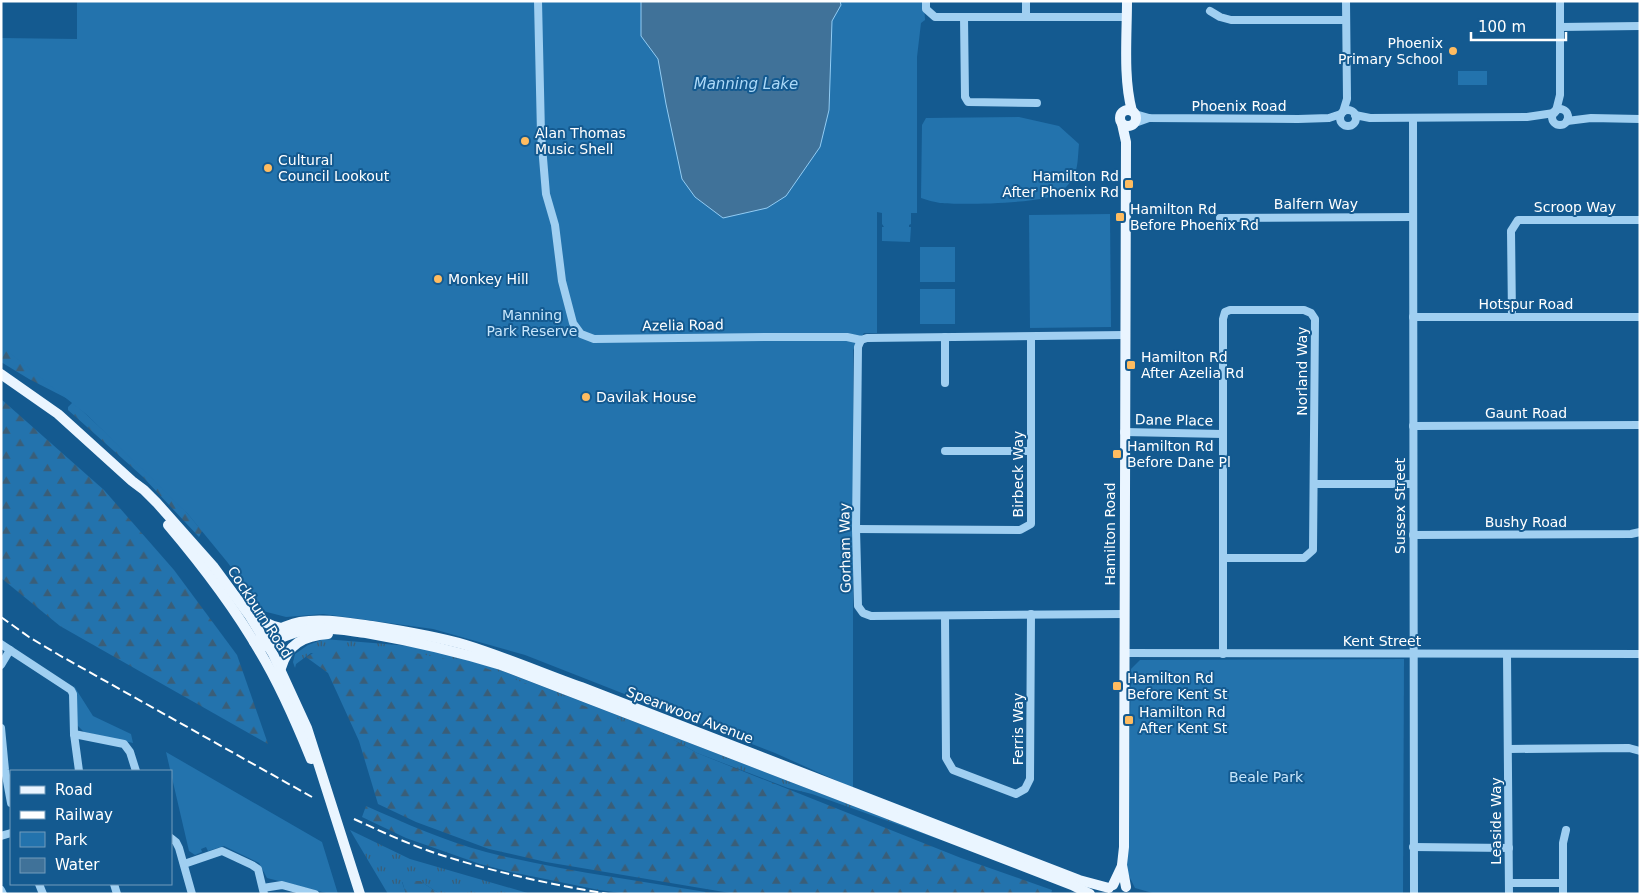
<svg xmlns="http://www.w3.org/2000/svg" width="1641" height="895" font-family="'DejaVu Sans',sans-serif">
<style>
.grass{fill:url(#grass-tufts)}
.forest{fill:url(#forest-firs)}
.green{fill:#2373ad}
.water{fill:#407299;stroke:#92ccf4}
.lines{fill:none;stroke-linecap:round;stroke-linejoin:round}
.minor{stroke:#a0cff1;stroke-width:8}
.major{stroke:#eaf5ff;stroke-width:10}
.rail{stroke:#fff;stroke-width:2;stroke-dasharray:9 4;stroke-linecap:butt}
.poi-dot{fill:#ffbc60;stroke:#145a90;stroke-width:2}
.labels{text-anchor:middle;stroke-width:4;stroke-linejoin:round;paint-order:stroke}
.poi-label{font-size:14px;fill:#fff;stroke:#145a90;text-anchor:start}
.street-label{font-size:14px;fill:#fff;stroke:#145a90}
.park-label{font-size:14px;fill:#c7e6fc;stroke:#145a90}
.water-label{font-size:15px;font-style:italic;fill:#acd9f8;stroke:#145a90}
</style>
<defs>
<pattern id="grass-tufts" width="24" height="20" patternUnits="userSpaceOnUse" patternTransform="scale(1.25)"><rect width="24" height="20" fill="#2373ad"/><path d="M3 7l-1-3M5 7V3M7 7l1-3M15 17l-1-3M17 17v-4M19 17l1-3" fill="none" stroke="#3a5e78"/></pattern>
<pattern id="forest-firs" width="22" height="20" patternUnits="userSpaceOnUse" patternTransform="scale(1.25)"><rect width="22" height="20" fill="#2373ad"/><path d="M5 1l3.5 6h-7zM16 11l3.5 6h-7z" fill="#3a5e78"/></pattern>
</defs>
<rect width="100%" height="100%" fill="#145a90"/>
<g class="grass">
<polygon points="324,639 422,647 492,667 944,841 812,794 788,788 697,753 676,741 311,653 296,664 295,668 293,662 295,654 308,645"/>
<polygon points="350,830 410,859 531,894 440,894 420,881 402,882 406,894 388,894"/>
</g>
<g class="forest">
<polygon points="1,345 70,400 29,379 1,362"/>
<polygon points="1,399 104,490 174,570 237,655 268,744 60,626 1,578"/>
<polygon points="73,402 173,496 202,531 199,537 142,476 68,410 68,407"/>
<polygon points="350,647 416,653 480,666 676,741 697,753 961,858 1052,890 1051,894 736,894 546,862 489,849 416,822 378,804 359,741 328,673 306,657 321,649"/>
<path d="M 366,806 C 405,823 444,841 486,852 C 562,871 641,881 718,894 L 628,894 L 599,890 L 511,872 L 480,864 L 406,838 L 362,817 Z"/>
<polygon points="402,881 420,881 440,894 406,894"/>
</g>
<g class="green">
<polygon points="77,1 924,1 925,20 921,23 917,57 917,213 911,213 911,224 909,225 909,227 911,227 910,242 882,241 882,227 884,227 882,224 882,213 877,212 877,333 864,333 853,350 853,788 775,753 525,655 433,629 323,614 286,617 263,611 228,563 187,513 87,415 1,346 1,38 77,39"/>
<rect x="1458" y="71" width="29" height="14"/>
<path d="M 1019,117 L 1059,126 L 1079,144 C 1077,166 1079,176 1061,192 C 1048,204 960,205 940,203 C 934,202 927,200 921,198 L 922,125 L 926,118 Z"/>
<polygon points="1110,214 1111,327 1030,328 1029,215"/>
<rect x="920" y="247" width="35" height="35"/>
<rect x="920" y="289" width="35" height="35"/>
<polygon points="1404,659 1403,894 1156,894 1135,888 1127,872 1131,669 1140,660"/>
<polygon points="74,686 93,716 131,734 133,743 84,732 77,725"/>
<polygon points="166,752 322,842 338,894 330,894 267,878 259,863 224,846 208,851 206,847 201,849 202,852 195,855 189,851"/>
</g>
<polygon class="water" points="641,1 840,1 841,5 832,21 829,110 820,147 786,196 767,208 723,218 695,197 682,179 666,104 658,59 641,36"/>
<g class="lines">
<g class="minor">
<polyline points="538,1 541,134 546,194 555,225 562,281 573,323 581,334 594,339 773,337 847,337 861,340 867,338 1125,335"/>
<polyline points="926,1 926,9 935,17 1127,17"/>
<polyline points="1210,11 1220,17 1231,20 1346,20"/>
<polyline points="1026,16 1026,1"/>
<polyline points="964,17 965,97 968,102 1037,103"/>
<polyline points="1560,27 1640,26"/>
<circle cx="1560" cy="117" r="8"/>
<circle cx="1348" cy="118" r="8"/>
<polyline points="1556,111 1560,95 1560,1"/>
<polyline points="1343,112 1347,99 1346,1"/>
<polyline points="1135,114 1149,118 1298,119 1329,118 1341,114"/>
<polyline points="1355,115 1370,118 1527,117 1554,113"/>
<polyline points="1413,118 1414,894"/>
<polyline points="1567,121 1591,118 1640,119"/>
<polyline points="1135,123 1149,118"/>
<polyline points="1220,218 1413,217"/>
<polyline points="1512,316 1511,231 1518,220 1640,220"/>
<polyline points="1413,317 1640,317"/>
<polyline points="945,337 945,383"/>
<polyline points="861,340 858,347 856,529 858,606 863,613 871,616 1124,614"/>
<polyline points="1413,426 1640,425"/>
<polyline points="1124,432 1223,434"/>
<polyline points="945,451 1031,451"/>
<polyline points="1315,484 1413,484"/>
<polyline points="856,529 1020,530 1031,524 1031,337"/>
<polyline points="1413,535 1631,534 1640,532"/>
<polyline points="1223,558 1304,558 1313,550 1315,319 1311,313 1304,310 1230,310 1225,312 1223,319 1223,654"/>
<polyline points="945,616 946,758 953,770 1016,794 1025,789 1030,779 1031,614"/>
<polyline points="1,644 71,690 73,694 74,734 79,771"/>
<polyline points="1124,653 1640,654"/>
<polyline points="1507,654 1509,894"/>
<polyline points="1,665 10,650"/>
<polyline points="1,728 5,770 11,803"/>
<polyline points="74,734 124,744 130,752 136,771"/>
<polyline points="1509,749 1629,748 1640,751"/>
<polyline points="1,836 11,833"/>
<polyline points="171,838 176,842 179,848 192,894"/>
<polyline points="1413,847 1509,848"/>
<polyline points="184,864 222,851 252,865 258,869 264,894"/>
<polyline points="1509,883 1562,883"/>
<polyline points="39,884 43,894"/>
<polyline points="114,884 117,894"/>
<polyline points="263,888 282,885 315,894"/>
<polyline points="1,890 3,894"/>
<polyline points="1563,894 1563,843 1566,830"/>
</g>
<g class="major">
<path d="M 1127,1 C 1127,36 1123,78 1132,111"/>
<circle cx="1128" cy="118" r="8"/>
<polyline points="1122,124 1126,142 1124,847 1122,865 1126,887"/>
<polyline points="1,374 58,414 132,481 144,490 157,503 213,566 249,615 273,654 307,728 360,894"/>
<path d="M 168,525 C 201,564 234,607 260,652 C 280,685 296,722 311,759"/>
<path d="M 252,612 C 262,620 268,626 281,628"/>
<path d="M 254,642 C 269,635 283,625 300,622 C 324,618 348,623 372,626 C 404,631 435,636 466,645 C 505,657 542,673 581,687 L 1079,880 L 1109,888"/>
<path d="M 259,649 C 276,640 293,631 312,629 C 329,627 349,631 366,633 C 412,641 456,651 501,665 L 1072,885 L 1090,894"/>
<path d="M 281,668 C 288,644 303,636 328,634"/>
<polyline points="1113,885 1122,866"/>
</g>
<g class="rail">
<polyline points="1,617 29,637 59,655 312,797"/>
<path d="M 354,819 C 380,831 406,843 432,852 C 489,871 548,884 608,894"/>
</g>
</g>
<g class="poi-dot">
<circle cx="1453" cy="51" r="5"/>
<circle cx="525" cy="141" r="5"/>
<circle cx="268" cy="168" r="5"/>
<rect x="1124" y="179" width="10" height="10" rx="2.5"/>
<rect x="1115" y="212" width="10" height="10" rx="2.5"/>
<circle cx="438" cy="279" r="5"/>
<rect x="1126" y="360" width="10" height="10" rx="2.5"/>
<circle cx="586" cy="397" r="5"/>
<rect x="1112" y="449" width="10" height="10" rx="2.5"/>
<rect x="1112" y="681" width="10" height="10" rx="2.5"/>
<rect x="1124" y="715" width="10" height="10" rx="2.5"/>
</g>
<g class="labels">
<g class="poi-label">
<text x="1443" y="48" text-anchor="end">Phoenix<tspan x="1443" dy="16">Primary School</tspan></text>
<text x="535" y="138">Alan Thomas<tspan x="535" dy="16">Music Shell</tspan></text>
<text x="278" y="165">Cultural<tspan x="278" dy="16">Council Lookout</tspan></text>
<text x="1119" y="181" text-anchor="end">Hamilton Rd<tspan x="1119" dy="16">After Phoenix Rd</tspan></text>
<text x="1130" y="214">Hamilton Rd<tspan x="1130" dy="16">Before Phoenix Rd</tspan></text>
<text x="448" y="284">Monkey Hill</text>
<text x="1141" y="362">Hamilton Rd<tspan x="1141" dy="16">After Azelia Rd</tspan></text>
<text x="596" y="402">Davilak House</text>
<text x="1127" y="451">Hamilton Rd<tspan x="1127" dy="16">Before Dane Pl</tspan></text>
<text x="1127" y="683">Hamilton Rd<tspan x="1127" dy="16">Before Kent St</tspan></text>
<text x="1139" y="717">Hamilton Rd<tspan x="1139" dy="16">After Kent St</tspan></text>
</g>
<g class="street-label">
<text x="1239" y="111">Phoenix Road</text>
<text x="1316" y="209">Balfern Way</text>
<text x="1575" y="212">Scroop Way</text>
<text x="1526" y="309">Hotspur Road</text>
<text transform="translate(683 325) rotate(-1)" y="5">Azelia Road</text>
<text transform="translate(1302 371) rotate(-90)" y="5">Norland Way</text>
<text x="1526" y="418">Gaunt Road</text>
<text transform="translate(1174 420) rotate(1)" y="5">Dane Place</text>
<text transform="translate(1018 474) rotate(-90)" y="5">Birbeck Way</text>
<text transform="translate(1400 506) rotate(-90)" y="5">Sussex Street</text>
<text x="1526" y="527">Bushy Road</text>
<text transform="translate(1110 534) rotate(-90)" y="5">Hamilton Road</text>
<text transform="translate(845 548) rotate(-91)" y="5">Gorham Way</text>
<text transform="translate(260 612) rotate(57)" y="5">Cockburn Road</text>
<text x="1382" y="646">Kent Street</text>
<text transform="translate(690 715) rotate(21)" y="5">Spearwood Avenue</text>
<text transform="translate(1018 729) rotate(-90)" y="5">Ferris Way</text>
<text transform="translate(1496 821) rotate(-90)" y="5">Leaside Way</text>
</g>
<g class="park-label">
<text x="532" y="320">Manning<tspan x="532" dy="16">Park Reserve</tspan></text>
<text x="1266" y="782">Beale Park</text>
</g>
<g class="water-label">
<text x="746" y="89">Manning Lake</text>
</g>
</g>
<rect width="1641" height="895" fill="none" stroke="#ffffff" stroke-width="5"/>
<rect x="10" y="770" width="162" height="115" fill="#145a90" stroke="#729cbc"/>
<rect x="20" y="786" width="25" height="8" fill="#eaf5ff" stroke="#729cbc"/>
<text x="55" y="795" font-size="15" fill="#ffffff">Road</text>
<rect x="20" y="811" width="25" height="8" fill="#ffffff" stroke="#729cbc"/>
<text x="55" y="820" font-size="15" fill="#ffffff">Railway</text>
<rect x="20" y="832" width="25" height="15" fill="#2373ad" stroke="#729cbc"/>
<text x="55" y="845" font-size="15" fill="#ffffff">Park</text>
<rect x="20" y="858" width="25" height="15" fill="#407299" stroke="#729cbc"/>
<text x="55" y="870" font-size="15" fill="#ffffff">Water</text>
<path d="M1471 32v8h95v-8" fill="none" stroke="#ffffff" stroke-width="2.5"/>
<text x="1478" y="32" font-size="15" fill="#ffffff" stroke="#145a90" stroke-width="4" paint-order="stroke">100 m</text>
</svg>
